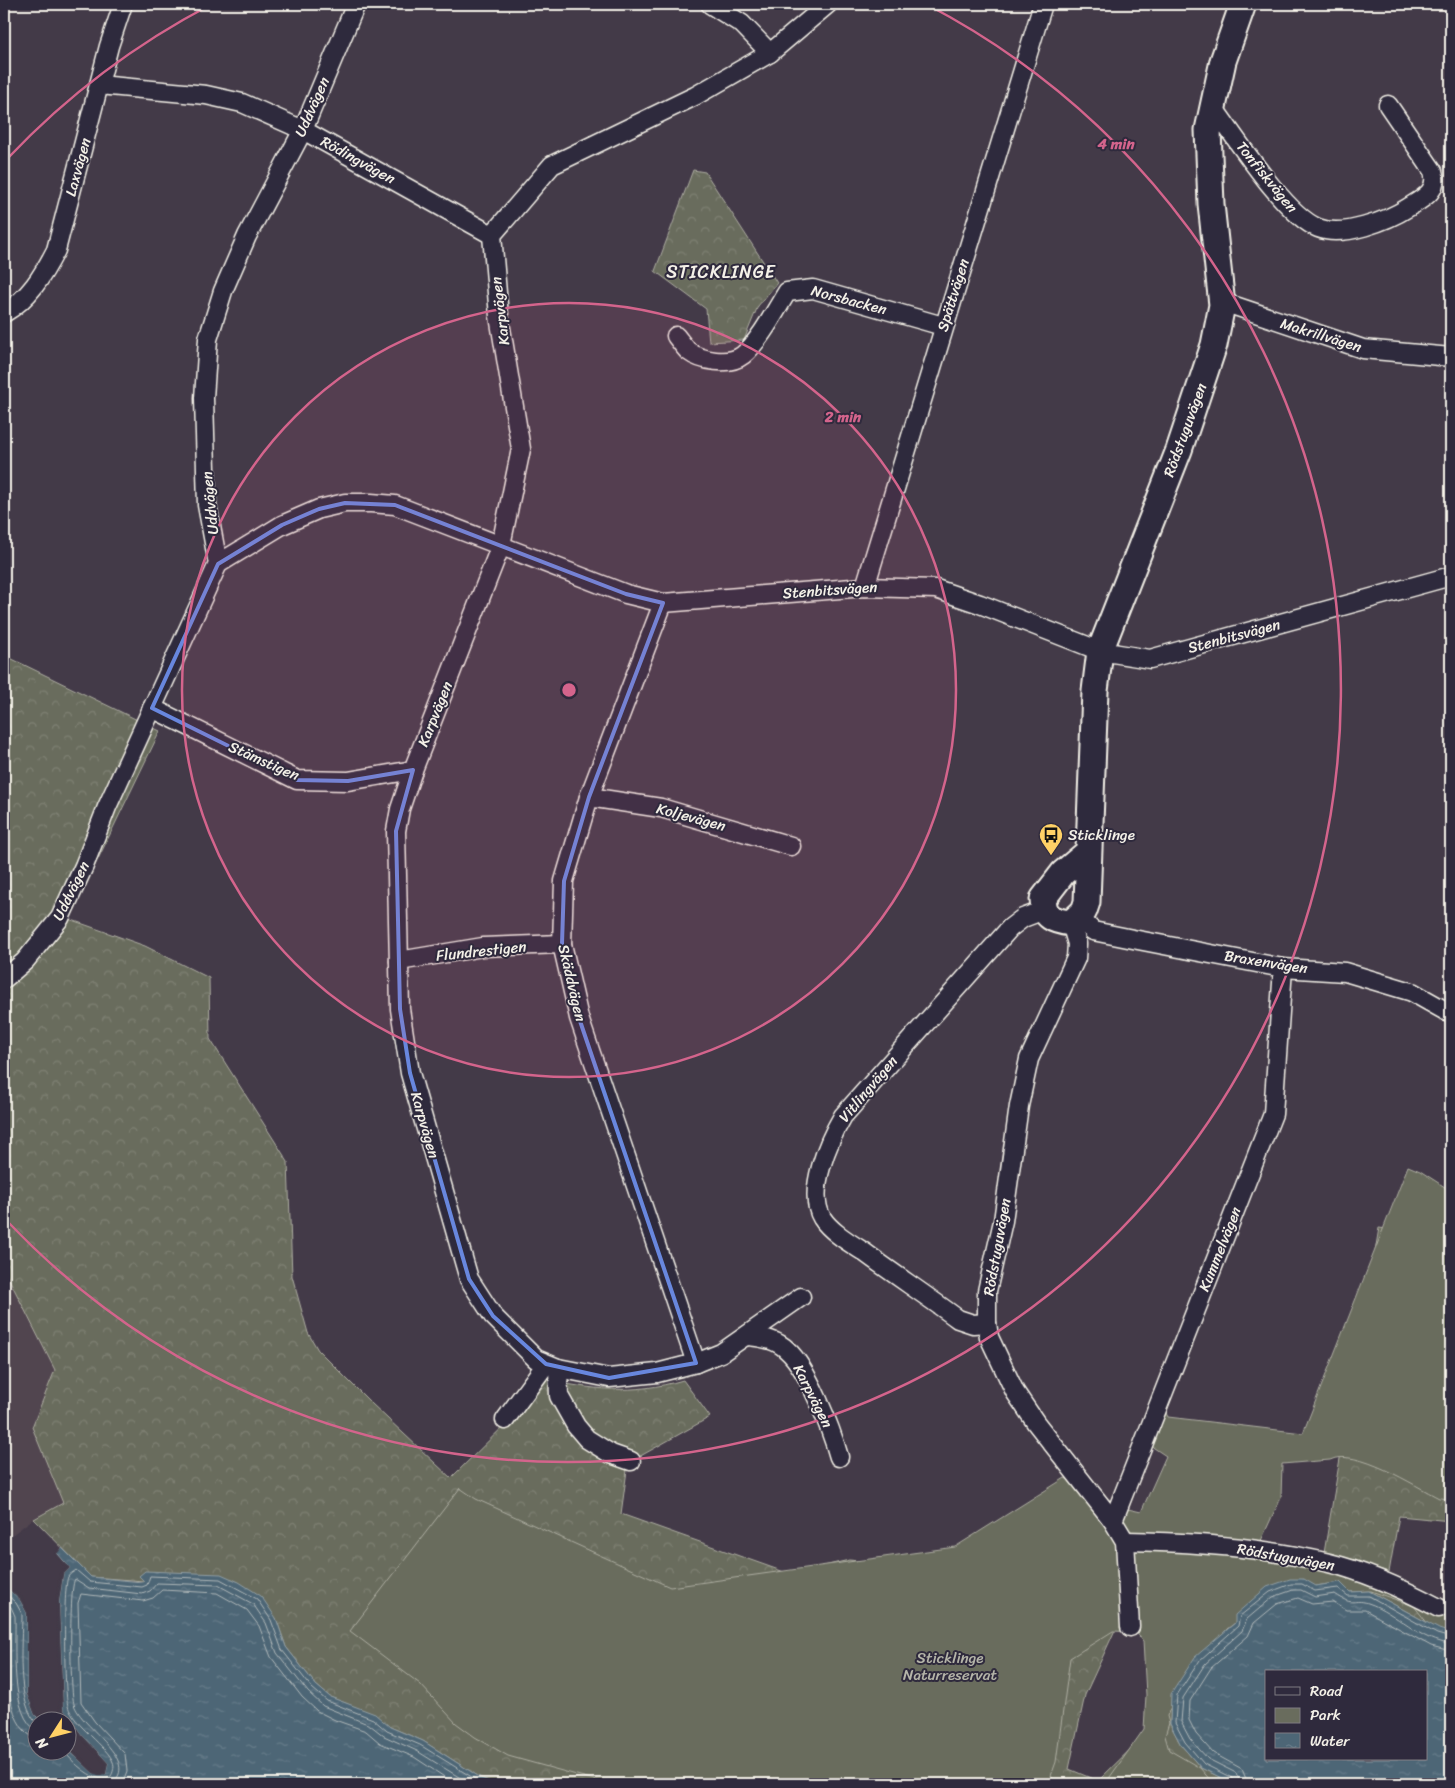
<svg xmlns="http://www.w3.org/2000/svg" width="1455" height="1788" font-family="Sriracha,sans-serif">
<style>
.built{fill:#51454f}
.forest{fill:url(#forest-crowns);stroke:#aeaea2}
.green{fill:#696c5d;stroke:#aeaea2}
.water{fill:url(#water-ripples);stroke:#909ea4;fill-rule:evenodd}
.pier{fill:#433a48}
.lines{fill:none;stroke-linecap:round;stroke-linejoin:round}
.shore{stroke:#b1b9ba;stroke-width:1}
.street-casing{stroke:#f4f1e8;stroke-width:21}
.secondary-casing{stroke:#f4f1e8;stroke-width:29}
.street{stroke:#2f2a3d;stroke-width:18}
.secondary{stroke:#2f2a3d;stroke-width:25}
.marked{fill:none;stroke:#6887de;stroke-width:4;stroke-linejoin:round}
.ring{fill:none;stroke:#d4648c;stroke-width:2.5}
.labels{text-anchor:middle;stroke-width:4;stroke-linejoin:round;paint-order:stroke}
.street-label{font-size:15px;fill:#f4f1e8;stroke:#2f2a3d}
.poi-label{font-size:15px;fill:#f4f1e8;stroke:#2f2a3d;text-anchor:start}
.park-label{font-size:15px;fill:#b5b5a9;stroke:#2f2a3d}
.quarter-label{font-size:18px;letter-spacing:1px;fill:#f4f1e8;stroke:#2f2a3d}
.centre{fill:#d4648c;stroke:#2f2a3d;stroke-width:2.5}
.ring-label{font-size:15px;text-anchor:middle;font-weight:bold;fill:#d4648c;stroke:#2f2a3d;stroke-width:4;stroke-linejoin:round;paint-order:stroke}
</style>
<defs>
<pattern id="forest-crowns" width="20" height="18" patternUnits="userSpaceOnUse" patternTransform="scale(1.25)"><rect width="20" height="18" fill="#696c5d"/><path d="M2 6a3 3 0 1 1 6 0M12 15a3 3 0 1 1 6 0" fill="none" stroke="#7f8174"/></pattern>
<pattern id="water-ripples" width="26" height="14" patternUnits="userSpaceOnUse" patternTransform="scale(1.25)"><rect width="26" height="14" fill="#4d6676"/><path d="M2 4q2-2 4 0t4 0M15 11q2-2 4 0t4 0" fill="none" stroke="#677c8a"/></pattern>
</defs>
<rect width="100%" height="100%" fill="#433a48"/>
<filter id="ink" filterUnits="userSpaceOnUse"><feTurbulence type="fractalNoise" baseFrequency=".02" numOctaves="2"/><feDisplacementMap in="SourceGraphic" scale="10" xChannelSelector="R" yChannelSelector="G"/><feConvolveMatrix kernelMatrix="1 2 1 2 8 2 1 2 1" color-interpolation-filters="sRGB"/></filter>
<g filter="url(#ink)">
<polygon class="built" points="4,1269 55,1370 32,1427 63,1503 33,1519 4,1541"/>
<g class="forest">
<polygon points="693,170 705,172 777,283 758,306 744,340 709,342 706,309 655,271"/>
<path d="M 8,657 L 160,731 L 69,919 L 145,946 L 209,978 L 210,1039 L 288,1162 L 292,1276 L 308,1333 L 318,1350 L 372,1404 L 451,1478 L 533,1397 L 542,1379 C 592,1390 633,1395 683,1380 L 710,1417 L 628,1463 L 621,1514 L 790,1574 L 849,1560 L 988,1573 L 1121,1617 L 1085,1695 L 1069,1769 L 1098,1781 L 1149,1731 L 1147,1640 L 1185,1676 L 1171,1694 L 1170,1724 L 1181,1745 L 1201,1768 L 1234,1784 L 496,1784 L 481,1778 L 423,1741 L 390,1727 L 375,1715 L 330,1697 L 316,1685 L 286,1647 L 276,1618 L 144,1581 L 91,1577 L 34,1519 L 63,1503 L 32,1427 L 55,1370 L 4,1269 L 4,661 Z"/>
<polygon points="1379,1228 1451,1237 1451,1521 1399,1516 1389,1572 1324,1553"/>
<polygon points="1369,1591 1402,1593 1439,1629"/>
</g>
<path class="green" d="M 1408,1166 L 1420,1171 L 1451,1191 L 1451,1499 L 1439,1498 C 1415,1486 1355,1447 1330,1460 L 1282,1464 L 1281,1497 L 1259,1545 L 1362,1564 L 1451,1602 L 1451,1636 L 1428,1624 L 1414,1606 L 1371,1591 L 1350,1592 L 1334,1583 L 1316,1586 L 1235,1623 L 1227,1629 L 1182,1680 L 1167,1716 L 1169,1723 L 1165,1736 L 1169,1750 L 1200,1768 L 1211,1781 L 1217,1784 L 1105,1784 L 1144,1729 L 1146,1695 L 1143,1641 L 1136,1632 L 1113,1631 L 1070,1658 L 1056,1762 L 1051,1776 L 1059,1784 L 609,1784 L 508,1756 L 475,1737 L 456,1723 L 420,1684 L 350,1631 L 460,1488 L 476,1499 L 670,1587 L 955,1547 L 1065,1478 L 1128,1509 L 1141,1512 L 1166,1456 L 1151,1446 L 1166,1413 L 1168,1417 L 1303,1433 Z"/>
<g class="water">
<polygon points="62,1548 91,1577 142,1582 144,1581 139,1576 145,1571 221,1574 239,1582 261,1596 276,1618 286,1647 316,1685 330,1697 375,1714 390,1727 423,1741 481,1778 496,1784 4,1784 4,1585 20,1600 27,1613 27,1694 35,1715 40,1720 38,1720 38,1750 68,1750 68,1749 93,1773 106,1774 108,1763 81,1734 63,1709 59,1602 63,1575 70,1568 57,1553"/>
<path d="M 1290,1579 L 1304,1579 L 1316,1586 L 1340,1582 L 1350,1592 L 1369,1591 L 1439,1629 L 1451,1633 L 1451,1784 L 1234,1784 L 1201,1768 L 1181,1745 L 1170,1724 L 1171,1694 L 1195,1657 L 1235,1623 L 1235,1615 L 1267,1587 ZM 1266,1672 L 1426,1672 L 1426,1759 L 1266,1759 Z"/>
</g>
<g class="pier">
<polygon points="61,1547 62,1548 57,1554 70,1568 63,1575 59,1602 63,1709 81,1734 108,1763 106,1774 101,1776 93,1773 68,1749 68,1746 94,1771 104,1772 106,1764 79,1736 60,1710 56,1602 60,1574 67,1568 54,1553"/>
<polygon points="4,1583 22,1598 29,1612 30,1694 37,1713 43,1720 35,1715 27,1694 27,1613 20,1600 4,1585"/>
</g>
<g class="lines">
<g class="shore">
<path d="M 4,1592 L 16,1603 L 22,1614 C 22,1644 15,1703 38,1725"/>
<path d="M 4,1600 L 11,1607 L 15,1616 C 16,1644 9,1718 38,1731"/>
<path d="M 4,1610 L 8,1618 C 8,1648 0,1729 38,1739"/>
<path d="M 63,1750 C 70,1760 98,1788 111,1776 C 113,1773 115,1766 113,1762 C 108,1747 73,1725 68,1706 C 64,1693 63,1587 68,1577 C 69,1574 74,1572 76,1570 L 90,1582 L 142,1587 L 147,1585 L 150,1576 L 220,1579 L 257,1599 L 271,1620 L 282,1650 L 312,1688 L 327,1701 L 373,1719 L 387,1731 L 420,1745 L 483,1784"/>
<path d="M 111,1784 C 143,1761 80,1727 74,1704 C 70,1690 69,1587 75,1579 L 89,1588 L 142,1594 L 150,1591 L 157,1583 L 218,1585 L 253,1604 L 266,1623 L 277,1653 L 308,1692 L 323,1706 L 370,1725 L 384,1736 L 417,1751 L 470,1784"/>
<polyline points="122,1784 127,1771 125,1754 95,1722 81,1702 78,1603 81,1594 143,1601 153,1598 162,1590 217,1593 247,1610 259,1626 271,1657 302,1697 317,1711 335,1720 366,1731 380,1743 414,1757 455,1784"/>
<polyline points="1234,1784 1232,1778 1204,1764 1185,1742 1175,1723 1177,1695 1200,1660 1238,1626 1240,1616 1270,1592 1291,1584 1302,1584 1315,1591 1338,1588 1348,1596 1369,1596 1437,1634 1451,1638"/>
<path d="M 1241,1784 L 1236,1773 L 1208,1759 L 1190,1739 L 1181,1722 L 1183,1698 L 1205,1664 L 1242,1631 L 1247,1619 L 1273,1597 L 1293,1590 L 1301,1590 L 1315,1597 L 1335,1594 C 1355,1608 1352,1598 1368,1603 C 1396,1612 1420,1642 1451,1644"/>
<polyline points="1248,1784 1242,1769 1213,1753 1196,1734 1189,1720 1190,1701 1211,1668 1248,1636 1254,1623 1277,1604 1298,1598 1312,1604 1333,1602 1346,1610 1365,1610 1431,1646 1451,1651"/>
</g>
<g class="street-casing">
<g id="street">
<polyline points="710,4 742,24 770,53"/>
<polyline points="99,85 206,95 242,103 303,130 492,235"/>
<path d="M 1213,107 C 1236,138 1285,215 1318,228 C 1343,238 1387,221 1409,207 C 1424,198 1439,191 1433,171 L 1388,105"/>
<polyline points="1222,305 1235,306 1363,349 1451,357"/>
<path d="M 4,313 C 29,299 43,275 56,250 L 109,46 L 123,4"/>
<path d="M 676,336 C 680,341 684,347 688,351 C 701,361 729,366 743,355 C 759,342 776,310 787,292 L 813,289 L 943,326"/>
<polyline points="218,564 282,525 319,509 345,503 371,503 395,505 626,594 663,603 865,587 936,589 980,604 1100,651 1150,659 1451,576"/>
<polyline points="865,587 1043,4"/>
<polyline points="663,603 589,797 564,881 562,944 579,1018 696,1363"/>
<polyline points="152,708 297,780 348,781 413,770"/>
<polyline points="589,797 661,808 791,846"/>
<polyline points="1079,917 1093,931 1138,940 1283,968 1345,972 1412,992 1451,1014"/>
<polyline points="1071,923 1077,944 1076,958 1029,1059 1019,1106 1003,1221 987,1291 987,1323 989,1337 1015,1392 1036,1423 1113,1521 1125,1541 1130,1627"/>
<polyline points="399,961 483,947 562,944"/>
<polyline points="4,979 25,961 60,918 84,866 107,807 218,564 207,505 204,398 208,339 223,291 247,236 303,130 356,4"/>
<polyline points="801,1297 721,1353 696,1363 657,1373 609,1378 558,1368 536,1359 493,1316 469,1279 410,1073 400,1009 396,831 400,809 413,770 501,545 521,449 499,316 492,235 552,165 695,96 770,53 828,4"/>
<path d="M 987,1323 L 973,1324 L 958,1319 C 927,1296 895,1275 864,1252 C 850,1243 831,1232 822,1218 C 806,1191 829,1140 843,1116 L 1010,928 L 1023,918 L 1044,910"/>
<path d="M 748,1336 C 763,1338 776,1339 787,1350 C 808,1368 831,1429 839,1457"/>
<polyline points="558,1368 559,1396 576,1426 587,1439 611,1454 631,1461"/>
<polyline points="505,1420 546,1364"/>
<polyline points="1113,1521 1273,1114 1283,968"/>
<path d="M 1125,1541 C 1192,1542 1263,1547 1329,1563 C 1367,1572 1405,1590 1439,1608"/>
</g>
</g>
<g class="secondary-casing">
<path id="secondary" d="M 1088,852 L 1063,873 L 1043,899 C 1044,918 1054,921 1071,923 L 1084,911 L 1087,902 L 1095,691 L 1100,651 L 1179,450 L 1214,345 L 1222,305 L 1211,204 L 1208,130 L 1223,61 L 1243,4"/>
</g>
<use href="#street" class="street"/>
<use href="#secondary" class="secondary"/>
</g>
</g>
<path class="marked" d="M 345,503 L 395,505 L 626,594 L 663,603 L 589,797 L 564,881 L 562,944 L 579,1018 L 696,1363 L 609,1378 L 546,1364 L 493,1316 L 469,1279 L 410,1073 L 400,1009 L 396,831 L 413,770 L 348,781 L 297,780 L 152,708 L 218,564 L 282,525 L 319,509 Z"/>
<circle cx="569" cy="690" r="387" fill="#d4648c" fill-opacity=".12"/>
<g class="ring">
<circle cx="569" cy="690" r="387"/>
<path d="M8 158A773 773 0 0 1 212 4M926 4A773 773 0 1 1 8 1222"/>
</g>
<defs>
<g id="bus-pin" transform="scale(1.25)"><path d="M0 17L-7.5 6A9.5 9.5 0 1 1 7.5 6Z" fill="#ffd166" stroke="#2f2a3d"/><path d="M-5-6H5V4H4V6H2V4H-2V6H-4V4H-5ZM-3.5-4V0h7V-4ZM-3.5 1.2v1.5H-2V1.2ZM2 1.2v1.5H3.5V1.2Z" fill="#111"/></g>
</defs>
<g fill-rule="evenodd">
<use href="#bus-pin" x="1051" y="835"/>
</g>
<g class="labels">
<g class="street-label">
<text transform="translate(312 107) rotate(-66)" y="5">Uddvägen</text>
<text transform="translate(358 160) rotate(29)" y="5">Rödingvägen</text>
<text transform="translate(78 167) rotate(-75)" y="5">Laxvägen</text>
<text transform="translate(1267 177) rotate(51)" y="5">Tonfiskvägen</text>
<text transform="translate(953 295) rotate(-73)" y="5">Spättvägen</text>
<text transform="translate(849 300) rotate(15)" y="5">Norsbacken</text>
<text transform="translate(500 311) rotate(-97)" y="5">Karpvägen</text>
<text transform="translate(1321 335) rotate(17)" y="5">Makrillvägen</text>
<text transform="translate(1185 430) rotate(-70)" y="5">Rödstuguvägen</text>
<text transform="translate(210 503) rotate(-96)" y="5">Uddvägen</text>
<text transform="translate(830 590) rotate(-4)" y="5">Stenbitsvägen</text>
<text transform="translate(1234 636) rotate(-15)" y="5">Stenbitsvägen</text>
<text transform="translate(435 714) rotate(-68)" y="5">Karpvägen</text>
<text transform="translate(264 761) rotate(24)" y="5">Stämstigen</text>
<text transform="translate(691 817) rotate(15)" y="5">Koljevägen</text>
<text transform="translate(71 891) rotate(-64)" y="5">Uddvägen</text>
<text transform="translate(481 951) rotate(-6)" y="5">Flundrestigen</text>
<text transform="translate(1266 962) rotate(9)" y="5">Braxenvägen</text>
<text transform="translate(572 983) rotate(77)" y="5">Skäddvägen</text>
<text transform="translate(868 1089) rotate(-50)" y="5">Vitlingvägen</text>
<text transform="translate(425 1125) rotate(74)" y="5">Karpvägen</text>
<text transform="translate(997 1247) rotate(-80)" y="5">Rödstuguvägen</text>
<text transform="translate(1220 1249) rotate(-68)" y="5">Kummelvägen</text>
<text transform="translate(813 1396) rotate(63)" y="5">Karpvägen</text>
<text transform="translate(1286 1557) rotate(10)" y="5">Rödstuguvägen</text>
</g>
<g class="poi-label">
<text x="1068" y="840">Sticklinge</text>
</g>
<g class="park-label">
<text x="950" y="1663">Sticklinge<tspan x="950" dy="17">Naturreservat</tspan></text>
</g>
<g class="quarter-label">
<text x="721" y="278">STICKLINGE</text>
</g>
</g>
<circle cx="569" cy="690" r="8" class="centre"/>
<g class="ring-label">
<text x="1116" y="149">4 min</text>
<text x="843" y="422">2 min</text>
</g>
<rect width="1455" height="1788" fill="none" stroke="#2f2a3d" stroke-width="20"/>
<rect x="10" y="10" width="1435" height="1768" fill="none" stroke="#f4f1e8" stroke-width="2" filter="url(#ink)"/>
<rect x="1265" y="1670" width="162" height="90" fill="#2f2a3d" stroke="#7e7a81"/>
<rect x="1275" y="1687" width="25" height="8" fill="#2f2a3d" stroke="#7e7a81"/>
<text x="1310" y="1696" font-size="15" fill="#f4f1e8">Road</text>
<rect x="1275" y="1708" width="25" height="15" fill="#696c5d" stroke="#7e7a81"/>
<text x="1310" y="1720" font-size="15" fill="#f4f1e8">Park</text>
<rect x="1275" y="1733" width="25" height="15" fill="url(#water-ripples)" stroke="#7e7a81"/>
<text x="1310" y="1746" font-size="15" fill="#f4f1e8">Water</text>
<g transform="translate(52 1736) rotate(234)"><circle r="24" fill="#2f2a3d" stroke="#7e7a81"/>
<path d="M0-4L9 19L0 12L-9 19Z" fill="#ffd166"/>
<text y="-8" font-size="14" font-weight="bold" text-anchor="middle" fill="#f4f1e8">N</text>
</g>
</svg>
